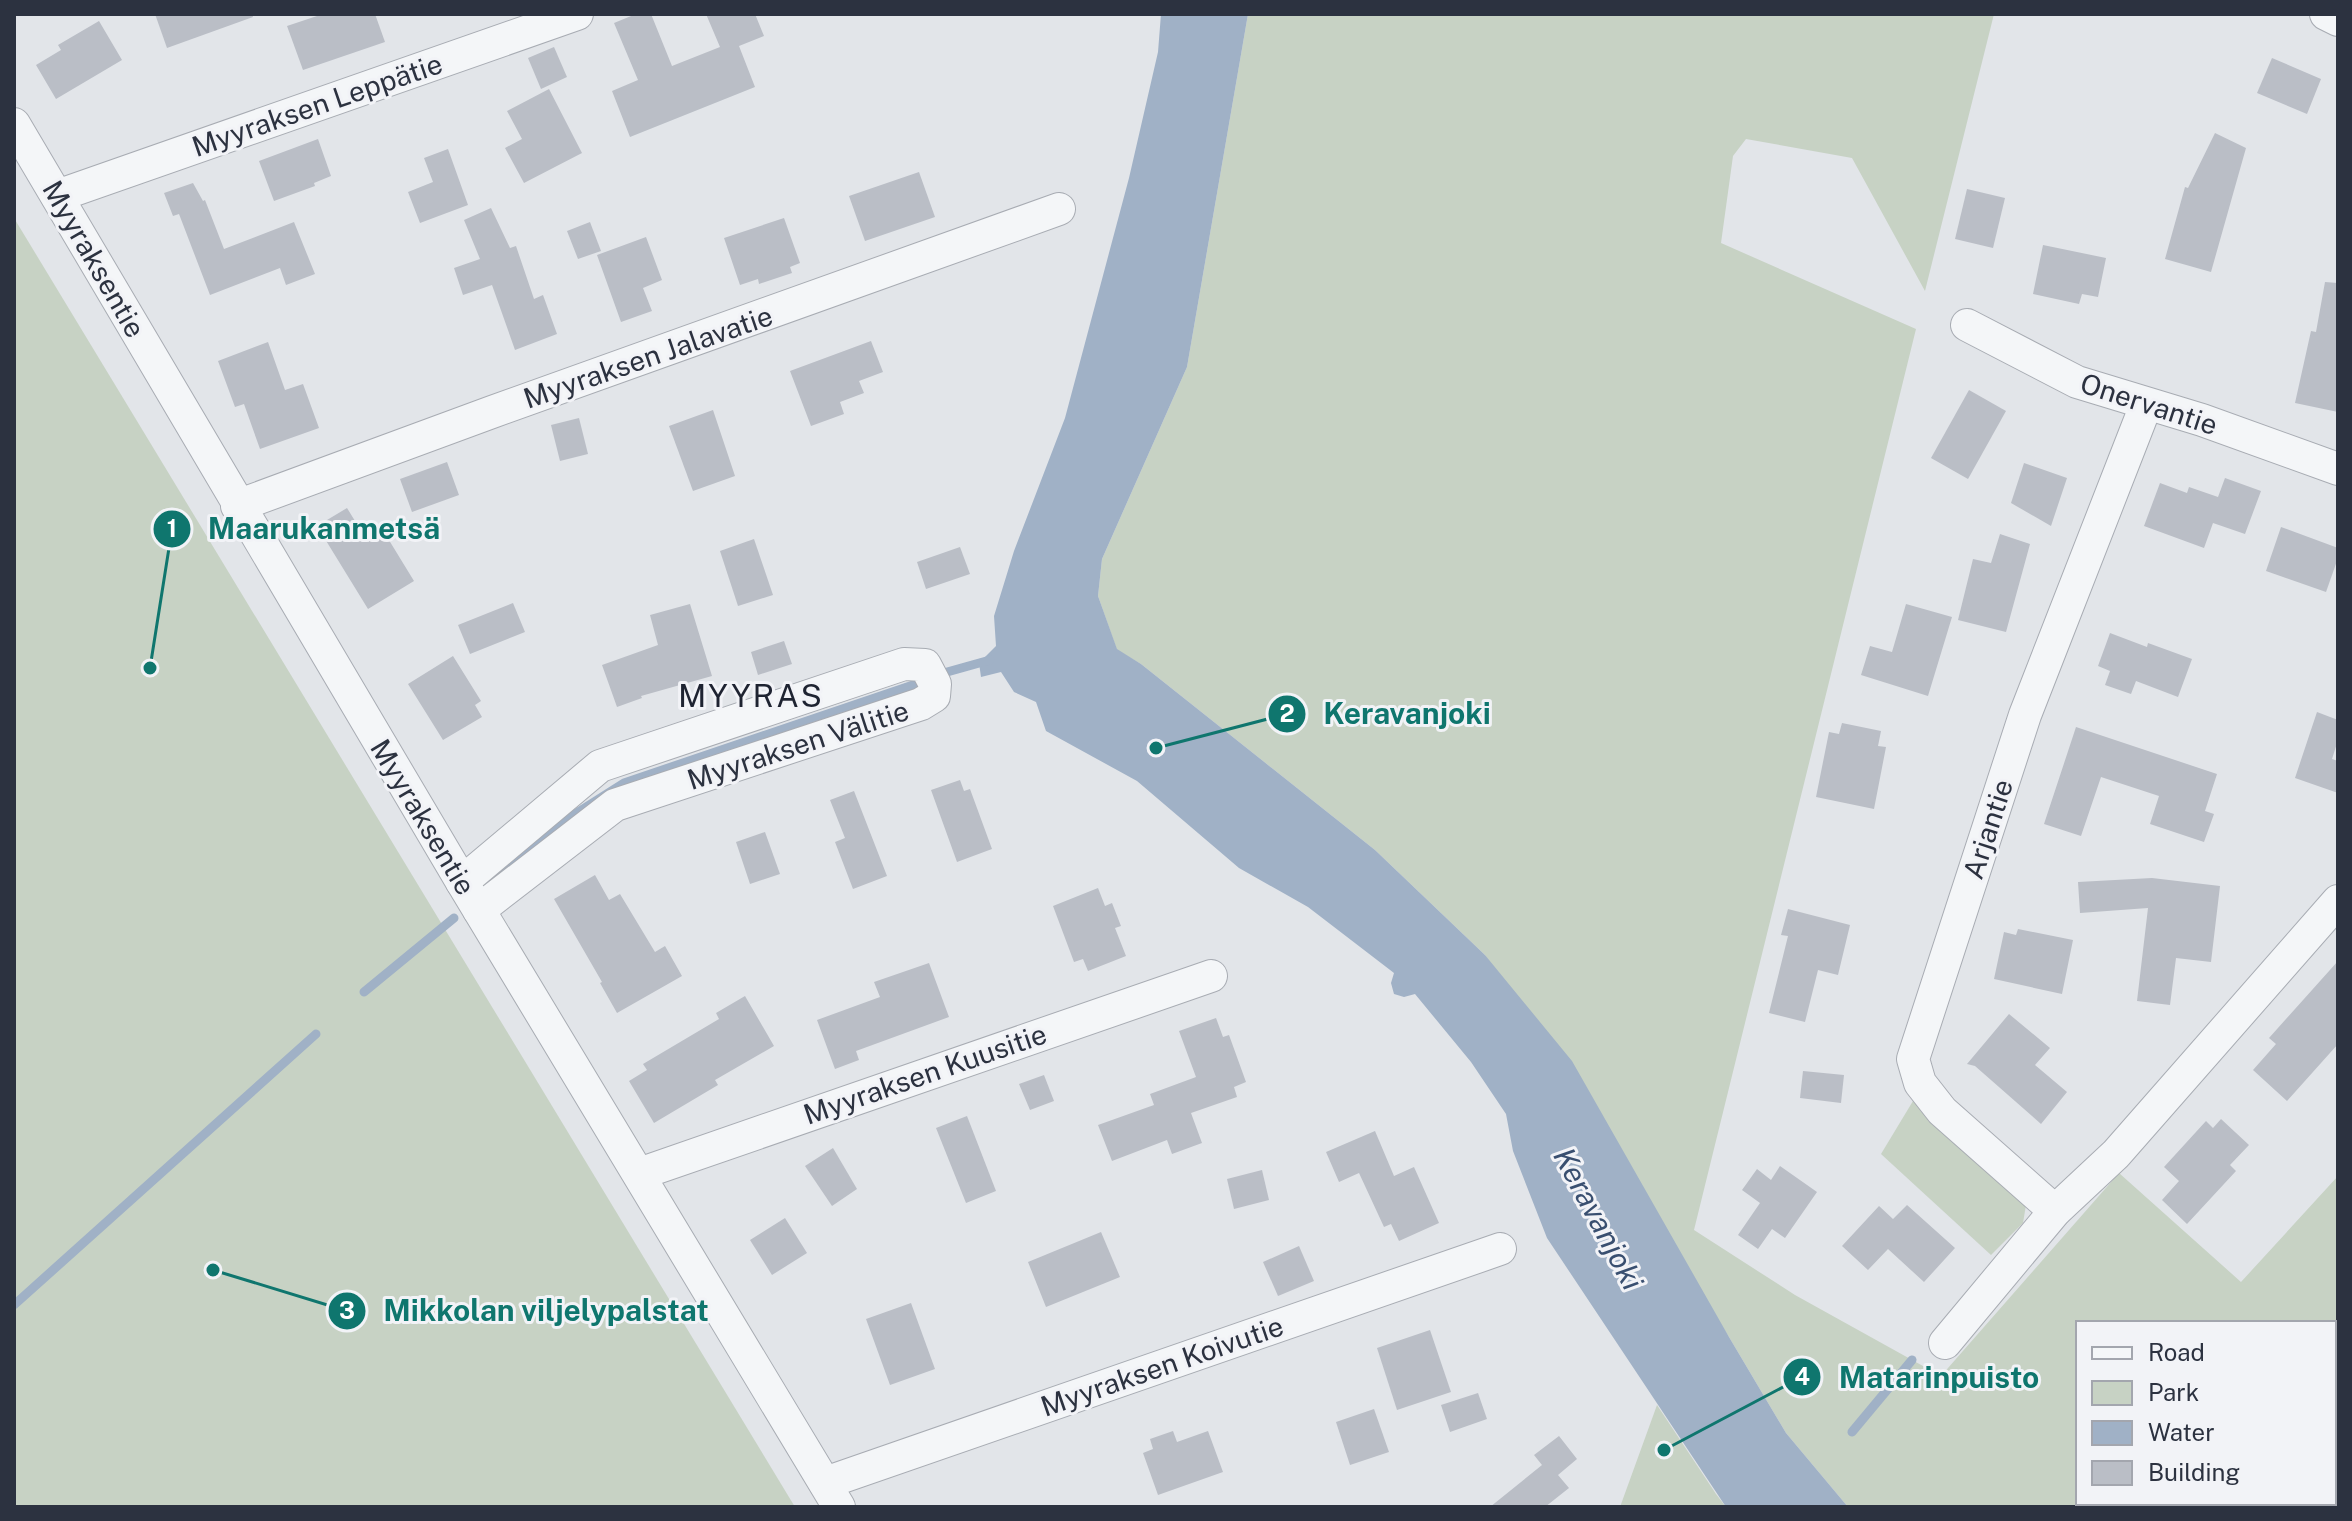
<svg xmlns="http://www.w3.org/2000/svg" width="2352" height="1521" font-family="'Public Sans',sans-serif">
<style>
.green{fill:#c7d2c4;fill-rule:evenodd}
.water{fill:#a0b1c6}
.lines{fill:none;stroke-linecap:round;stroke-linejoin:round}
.stream{stroke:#a0b1c6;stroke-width:9}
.building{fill:#babec6}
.street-casing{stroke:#a8acb3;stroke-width:34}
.street{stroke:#f4f6f8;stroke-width:32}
.labels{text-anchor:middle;stroke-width:6;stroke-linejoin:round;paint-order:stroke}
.street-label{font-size:28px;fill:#2c3240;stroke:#f2f3f7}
.water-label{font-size:30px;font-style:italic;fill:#394f70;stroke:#f2f3f7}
.quarter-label{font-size:32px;letter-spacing:2px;fill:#1e2331;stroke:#f2f3f7}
.leader{fill:none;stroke:#0f766e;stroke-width:3}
.callout-dot{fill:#0f766e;stroke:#f2f3f7;stroke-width:3}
.mark-label{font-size:24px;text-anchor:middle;font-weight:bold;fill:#fff}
.callout-label{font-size:30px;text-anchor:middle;font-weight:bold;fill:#0f766e;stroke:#f2f3f7;stroke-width:6;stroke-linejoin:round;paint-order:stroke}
</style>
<rect width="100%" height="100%" fill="#e2e5e9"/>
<g class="green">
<path d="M 1248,14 L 1994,14 L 1925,291 L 1852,158 L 1746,139 L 1733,156 L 1721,243 L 1916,329 L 1694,1230 L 1795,1295 L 1941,1376 L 2119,1173 L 2241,1282 L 2338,1176 L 2338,1507 L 1848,1507 L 1786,1433 L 1729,1337 L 1485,955 L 1375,850 L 1141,664 L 1117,650 L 1098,596 L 1102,559 L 1187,367 ZM 2078,1323 L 2334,1323 L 2334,1503 L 2078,1503 Z"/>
<polygon points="14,218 795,1507 14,1507"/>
<polygon points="1913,1101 2026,1205 2023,1223 1991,1255 1881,1154"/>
<polygon points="1657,1405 1716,1494 1726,1507 1620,1507"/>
</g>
<polygon class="water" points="1161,14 1248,14 1187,367 1102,559 1098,596 1117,649 1141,664 1375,850 1485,955 1572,1061 1729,1337 1786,1433 1848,1507 1726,1507 1547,1238 1513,1151 1506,1114 1471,1062 1415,994 1404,997 1394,994 1391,983 1394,973 1308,907 1239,868 1137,781 1046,731 1036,702 1014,692 1001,672 981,677 979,663 996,646 994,616 1014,551 1065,418 1129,178 1158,52"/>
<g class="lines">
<g class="stream">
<polyline points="940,674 990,660"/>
<polyline points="499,874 553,828 624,783 913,685"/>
<polyline points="364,992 454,918"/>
<polyline points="14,1305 316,1034"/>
<polyline points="1852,1432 1912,1360"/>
</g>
</g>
<g class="building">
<polygon points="155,14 252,14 253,17 167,48"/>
<polygon points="323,14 375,14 385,42 303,70 287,26"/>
<polygon points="636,14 651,14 672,66 720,47 706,14 755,14 764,36 739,46 755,87 630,137 612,91 638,80 614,23"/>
<polygon points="99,21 122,60 56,99 36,65 61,50 58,45"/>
<polygon points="554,47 567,77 541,89 528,58"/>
<polygon points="2272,58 2321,79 2307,114 2257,93"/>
<polygon points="549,89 582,153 524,183 505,148 522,139 507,111"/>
<polygon points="2215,133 2246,148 2211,272 2165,259 2185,187 2188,188"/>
<polygon points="318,139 331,176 314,183 315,186 274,201 259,161"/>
<polygon points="448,149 468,205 420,223 408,192 433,182 424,158"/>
<polygon points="919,172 935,217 865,241 849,196"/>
<polygon points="193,183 203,201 205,200 224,249 294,222 315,274 286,285 280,268 210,295 179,214 173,216 164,193"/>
<polygon points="1967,189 2005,198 1993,248 1955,239"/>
<polygon points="491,208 510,248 516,246 534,299 543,295 557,334 515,350 492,285 463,295 454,268 480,259 464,220"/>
<polygon points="784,218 800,263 790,267 792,273 759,284 758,279 740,285 724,238"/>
<polygon points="590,222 601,251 578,259 567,231"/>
<polygon points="646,237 662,280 643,288 652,311 621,322 597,255"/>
<polygon points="2043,245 2106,258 2098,297 2082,294 2079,304 2033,294"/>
<polygon points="2325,282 2338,283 2338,412 2295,403 2311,331 2316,332"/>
<polygon points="871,341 883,372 859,381 864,393 840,402 844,414 811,426 790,371"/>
<polygon points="268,342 285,390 303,384 319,428 260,449 244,404 235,407 218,361"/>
<polygon points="1969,390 2006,411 1968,479 1931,458"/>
<polygon points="713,410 735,476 693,491 669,426"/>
<polygon points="579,418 588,454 560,461 551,425"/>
<polygon points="447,462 459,495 412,512 400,479"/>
<polygon points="2024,463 2067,478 2051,526 2011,503"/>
<polygon points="2225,478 2261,491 2245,534 2213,523 2204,548 2144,526 2160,483 2187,493 2189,487 2218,497"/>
<polygon points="347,508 368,542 384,532 414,581 368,609 317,526"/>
<polygon points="2281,527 2338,548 2338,558 2326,592 2266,571"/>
<polygon points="2000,534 2030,544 2006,632 1958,620 1973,559 1991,563"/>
<polygon points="754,539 773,595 738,606 720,551"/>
<polygon points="960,547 970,574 926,589 917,562"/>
<polygon points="513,603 525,632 470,654 458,625"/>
<polygon points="690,604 712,676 641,696 642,698 617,707 602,665 658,645 650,615"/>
<polygon points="1906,604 1952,617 1928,696 1861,675 1870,646 1892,652"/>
<polygon points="2110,633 2147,647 2148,643 2192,659 2178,697 2136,681 2131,694 2105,685 2110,671 2098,666"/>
<polygon points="784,641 792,664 758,675 751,652"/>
<polygon points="453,656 481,701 475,705 482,717 443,740 408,684"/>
<polygon points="2317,712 2338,720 2338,740 2332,759 2338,761 2338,793 2295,778"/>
<polygon points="1842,723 1881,731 1878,746 1886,747 1874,809 1816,797 1829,732 1839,734"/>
<polygon points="2076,727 2217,774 2205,811 2214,814 2204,842 2150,824 2159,796 2101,777 2081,836 2044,824"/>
<polygon points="960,780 964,791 970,789 992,849 957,862 931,790"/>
<polygon points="854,791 887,876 853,889 835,842 845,838 830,800"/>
<polygon points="765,832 780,874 750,884 736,842"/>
<polygon points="595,875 609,900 620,894 655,952 665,946 682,976 617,1013 600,983 602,982 554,899"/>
<polygon points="2152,878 2220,886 2211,962 2176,958 2170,1005 2137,1001 2148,908 2080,913 2078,882"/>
<polygon points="1098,888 1105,906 1112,903 1121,926 1115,928 1126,956 1088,971 1083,959 1074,962 1053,906"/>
<polygon points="1788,909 1850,925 1838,975 1818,970 1805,1022 1769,1013 1788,936 1781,935"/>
<polygon points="2018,929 2073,940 2062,994 1994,979 2004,932 2016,935"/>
<polygon points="2338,961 2338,1044 2287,1101 2253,1070 2276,1044 2269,1038"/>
<polygon points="929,963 949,1017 856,1051 859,1060 835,1069 817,1020 880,997 874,982"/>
<polygon points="745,996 774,1046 715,1080 718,1085 654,1123 629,1081 647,1070 643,1064 719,1019 716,1013"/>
<polygon points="2009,1014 2050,1048 2035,1065 2067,1092 2041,1124 1975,1066 1967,1064"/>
<polygon points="1216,1018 1223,1037 1229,1035 1246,1082 1234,1087 1237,1097 1191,1113 1202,1143 1172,1154 1167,1140 1112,1161 1098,1125 1154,1105 1150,1094 1196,1077 1179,1031"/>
<polygon points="1803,1071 1844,1075 1841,1103 1800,1098"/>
<polygon points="1044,1075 1054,1101 1030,1110 1019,1084"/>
<polygon points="967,1116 996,1191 966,1203 936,1128"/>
<polygon points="2221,1119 2249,1145 2230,1165 2236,1171 2187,1224 2162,1200 2179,1181 2164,1167 2206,1121 2213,1128"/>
<polygon points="1375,1131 1394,1176 1414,1167 1439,1223 1399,1241 1391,1224 1384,1227 1359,1173 1339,1182 1326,1152"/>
<polygon points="833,1148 857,1189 832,1206 805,1166"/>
<polygon points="1780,1166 1817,1192 1785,1238 1772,1229 1758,1249 1738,1235 1760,1203 1742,1190 1757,1169 1771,1180"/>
<polygon points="1262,1170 1269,1200 1234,1209 1227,1179"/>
<polygon points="1907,1205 1955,1248 1924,1282 1888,1249 1868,1270 1842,1246 1879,1206 1893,1219"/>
<polygon points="785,1218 807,1253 772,1275 750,1240"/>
<polygon points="1101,1232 1120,1277 1046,1307 1028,1262"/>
<polygon points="1299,1246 1314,1281 1278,1296 1263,1262"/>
<polygon points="911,1303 935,1369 890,1385 866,1319"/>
<polygon points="1430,1330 1451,1392 1397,1410 1377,1348"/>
<polygon points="1478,1393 1487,1419 1450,1432 1441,1405"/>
<polygon points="1374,1409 1389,1452 1350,1465 1336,1422"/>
<polygon points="1173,1431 1177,1442 1208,1431 1223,1472 1158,1495 1143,1453 1153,1449 1150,1439"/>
<polygon points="1559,1436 1577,1459 1558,1475 1569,1488 1545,1507 1490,1507 1542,1465 1534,1455"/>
</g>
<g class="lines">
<g class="street-casing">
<g id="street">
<polyline points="2326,14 2338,20"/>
<polyline points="14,124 462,882 839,1507"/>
<polyline points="57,196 577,14"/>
<polyline points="1967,325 2077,382 2202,420 2338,469"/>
<polyline points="237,506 492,412 1059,209"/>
<polyline points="462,882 600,766 904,664 925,665 935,684 934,696 921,704 615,805 479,910"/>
<polyline points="639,1174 1211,976"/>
<polyline points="2055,1211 1942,1111 1920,1083 1913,1059 2025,715 2146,405"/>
<polyline points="1945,1343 2055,1211 2116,1154 2338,901"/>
<polyline points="825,1483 1500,1249"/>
</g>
</g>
<use href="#street" class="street"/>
</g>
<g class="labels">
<g class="street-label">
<text transform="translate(317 105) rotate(-19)" y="10">Myyraksen Leppätie</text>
<text transform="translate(94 259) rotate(60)" y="10">Myyraksentie</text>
<text transform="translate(648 357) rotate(-19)" y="10">Myyraksen Jalavatie</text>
<text transform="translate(2149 404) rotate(18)" y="10">Onervantie</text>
<text transform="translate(798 745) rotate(-18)" y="10">Myyraksen Välitie</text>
<text transform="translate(423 817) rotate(59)" y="10">Myyraksentie</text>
<text transform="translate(1988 829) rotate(-72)" y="10">Arjantie</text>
<text transform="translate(925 1074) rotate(-19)" y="10">Myyraksen Kuusitie</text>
<text transform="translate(1162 1366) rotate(-19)" y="10">Myyraksen Koivutie</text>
</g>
<g class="water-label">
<text transform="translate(1598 1219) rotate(62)" y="10">Keravanjoki</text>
</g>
<g class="quarter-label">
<text x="751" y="707">MYYRAS</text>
</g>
</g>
<path class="leader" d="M150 668L172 529M1156 748L1287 714M213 1270L347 1311M1664 1450L1802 1377"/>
<g class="callout-dot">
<circle cx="150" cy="668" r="8"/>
<circle cx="1156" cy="748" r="8"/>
<circle cx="213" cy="1270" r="8"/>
<circle cx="1664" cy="1450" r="8"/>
<circle cx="172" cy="529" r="20"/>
<circle cx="1287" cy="714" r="20"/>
<circle cx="347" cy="1311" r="20"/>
<circle cx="1802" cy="1377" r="20"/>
</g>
<g class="mark-label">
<text x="172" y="537">1</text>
<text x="1287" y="722">2</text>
<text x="347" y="1319">3</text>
<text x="1802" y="1385">4</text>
</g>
<g class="callout-label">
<text x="324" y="539">Maarukanmetsä</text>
<text x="1407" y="724">Keravanjoki</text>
<text x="546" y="1321">Mikkolan viljelypalstat</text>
<text x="1939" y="1388">Matarinpuisto</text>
</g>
<rect width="2352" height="1521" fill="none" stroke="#2c3240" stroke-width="32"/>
<rect x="2076" y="1321" width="260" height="184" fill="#f2f3f7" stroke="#a3a6ae" stroke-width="2"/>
<rect x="2092" y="1347" width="40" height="12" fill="#f4f6f8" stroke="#a3a6ae" stroke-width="2"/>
<text x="2148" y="1361" font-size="24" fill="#2c3240">Road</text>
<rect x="2092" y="1381" width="40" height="24" fill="#c7d2c4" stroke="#a3a6ae" stroke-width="2"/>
<text x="2148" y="1401" font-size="24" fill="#2c3240">Park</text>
<rect x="2092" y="1421" width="40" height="24" fill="#a0b1c6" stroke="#a3a6ae" stroke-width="2"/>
<text x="2148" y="1441" font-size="24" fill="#2c3240">Water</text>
<rect x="2092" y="1461" width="40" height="24" fill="#babec6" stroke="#a3a6ae" stroke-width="2"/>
<text x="2148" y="1481" font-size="24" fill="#2c3240">Building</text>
</svg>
